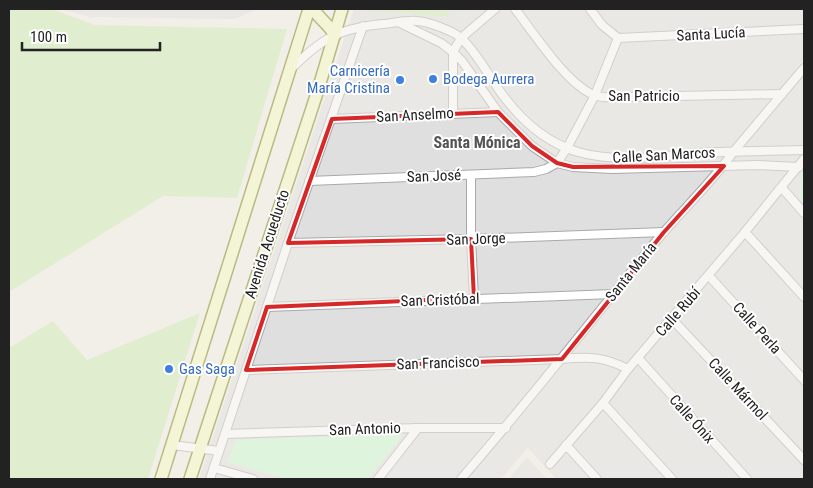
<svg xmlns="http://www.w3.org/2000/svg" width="813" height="488" font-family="'Roboto Condensed',sans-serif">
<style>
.residential{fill:#e0dfdf}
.grass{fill:#cdebb0}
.park{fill:#c8facc}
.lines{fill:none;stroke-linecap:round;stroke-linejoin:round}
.street-casing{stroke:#a9a9a9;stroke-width:10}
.secondary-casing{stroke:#707d05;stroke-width:14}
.street{stroke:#fff;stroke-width:8}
.secondary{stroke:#f7fabf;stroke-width:11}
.marked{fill:none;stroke:#d62828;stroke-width:4;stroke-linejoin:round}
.shop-dot{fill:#3f7fe0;stroke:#fff;stroke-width:2}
.labels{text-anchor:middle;stroke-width:4;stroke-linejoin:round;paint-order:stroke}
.street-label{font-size:15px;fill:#222;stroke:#fff}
.shop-label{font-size:15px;fill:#366cbe;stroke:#fff;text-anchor:start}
.neighbourhood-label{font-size:16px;font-weight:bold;fill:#555;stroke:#fff}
</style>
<rect width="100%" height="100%" fill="#f2efe9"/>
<g class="residential">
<polygon points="60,9 258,9 234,19 91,17"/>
<polygon points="354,9 804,9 804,58 796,69 804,79 804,479 556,479 528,448 537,437 501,479 199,479"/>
<polygon points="527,457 547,479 509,479"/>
</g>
<g class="grass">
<polygon points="9,9 51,9 95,25 287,29 237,198 163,196 9,292"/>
<polygon points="353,9 450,9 448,17"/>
<polygon points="200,313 148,479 9,479 9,348 53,321 87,360"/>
</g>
<g class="park">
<polygon points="804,170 804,203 799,197 801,172"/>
<polygon points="404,434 368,479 286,479 227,462 236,440"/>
</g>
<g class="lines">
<g class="street-casing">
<g id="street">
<path d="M 515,9 C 534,33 566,84 594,95 C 603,99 616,97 626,97 L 782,94"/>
<polyline points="590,9 602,25 618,38"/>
<polyline points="398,22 441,43 453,52 462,61 498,112 532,146 557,163 573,167 612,169 757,165 799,167"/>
<polyline points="618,38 804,29"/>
<path d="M 291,69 C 322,38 340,28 383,24 C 394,23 406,20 417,21 C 427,21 456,32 462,39 C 477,53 490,78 502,94 C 521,120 547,143 578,152 C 615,163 661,156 699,153 C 734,151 769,151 804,150"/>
<polyline points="453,113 453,52 461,38 495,9"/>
<polyline points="332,119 498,112"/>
<polyline points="471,175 471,239 474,298"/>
<polyline points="309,181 534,172 546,169 557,163 567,148 595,95 618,38"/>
<polyline points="782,188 804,213"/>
<polyline points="745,232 804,297"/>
<polyline points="288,243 471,239 664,232"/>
<polyline points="709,276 804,380"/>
<polyline points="267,307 613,294"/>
<polyline points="672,319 804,460"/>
<polyline points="638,358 747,479"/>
<path d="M 246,370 L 562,359 C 589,356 604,357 628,369"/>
<polyline points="603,403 672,479"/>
<polyline points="225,434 418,428 506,428"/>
<polyline points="172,445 219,451"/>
<polyline points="566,445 597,479"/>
<polyline points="550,464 603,403 628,369 745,232 804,159"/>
<polyline points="214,468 253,479"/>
<polyline points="210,479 288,243 363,26"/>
<polyline points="378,479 418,428"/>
<path d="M 461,479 C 527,403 589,324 652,246 C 678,214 710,185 734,151 L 804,68"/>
</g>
</g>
<g class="secondary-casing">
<g id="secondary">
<path d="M 313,9 C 320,19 329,25 335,35"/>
<polyline points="161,479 309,9"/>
<polyline points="190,479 318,90 342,9"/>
</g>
</g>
<use href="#street" class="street"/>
<use href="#secondary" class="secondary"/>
</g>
<path d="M0 0H813V488H0ZM 498,112 L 532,146 L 557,163 L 573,167 L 724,166 L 664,232 L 562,359 L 246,370 L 267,307 L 474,298 L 471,239 L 288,243 L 332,119 Z" fill="#f2efe9" fill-opacity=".55" fill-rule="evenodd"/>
<path class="marked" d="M 498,112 L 532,146 L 557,163 L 573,167 L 724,166 L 664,232 L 562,359 L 246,370 L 267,307 L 474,298 L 471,239 L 288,243 L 332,119 Z"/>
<g class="shop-dot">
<circle cx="433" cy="79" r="5"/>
<circle cx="400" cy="80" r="5"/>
<circle cx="169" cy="369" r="5"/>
</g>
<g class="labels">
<g class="street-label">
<text transform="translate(711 34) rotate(-3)" y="5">Santa Lucía</text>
<text x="644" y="101">San Patricio</text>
<text transform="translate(415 115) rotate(-3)" y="5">San Anselmo</text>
<text transform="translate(664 155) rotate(-3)" y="5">Calle San Marcos</text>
<text transform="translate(434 176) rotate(-2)" y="5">San José</text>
<text transform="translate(476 239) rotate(-2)" y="5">San Jorge</text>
<text transform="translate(267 244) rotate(-72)" y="5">Avenida Acueducto</text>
<text transform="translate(631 272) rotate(-51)" y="5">Santa María</text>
<text transform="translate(440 300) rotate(-2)" y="5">San Cristóbal</text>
<text transform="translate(678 312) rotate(-49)" y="5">Calle Rubí</text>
<text transform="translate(757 328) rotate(48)" y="5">Calle Perla</text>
<text transform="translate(438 363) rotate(-2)" y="5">San Francisco</text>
<text transform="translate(738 389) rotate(47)" y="5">Calle Mármol</text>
<text transform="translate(692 419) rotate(48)" y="5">Calle Ónix</text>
<text transform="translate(365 429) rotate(-2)" y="5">San Antonio</text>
</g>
<g class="shop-label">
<text x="390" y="76" text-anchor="end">Carnicería<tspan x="390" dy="17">María Cristina</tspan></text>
<text x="443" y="84">Bodega Aurrera</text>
<text x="179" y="374">Gas Saga</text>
</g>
<g class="neighbourhood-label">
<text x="477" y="148">Santa Mónica</text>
</g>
</g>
<rect width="813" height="488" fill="none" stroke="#222222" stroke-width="20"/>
<path d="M22 42v8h138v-8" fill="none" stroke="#222222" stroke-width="2.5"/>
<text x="30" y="42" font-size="15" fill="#222222" stroke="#ffffff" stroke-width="4" paint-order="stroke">100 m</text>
</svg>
